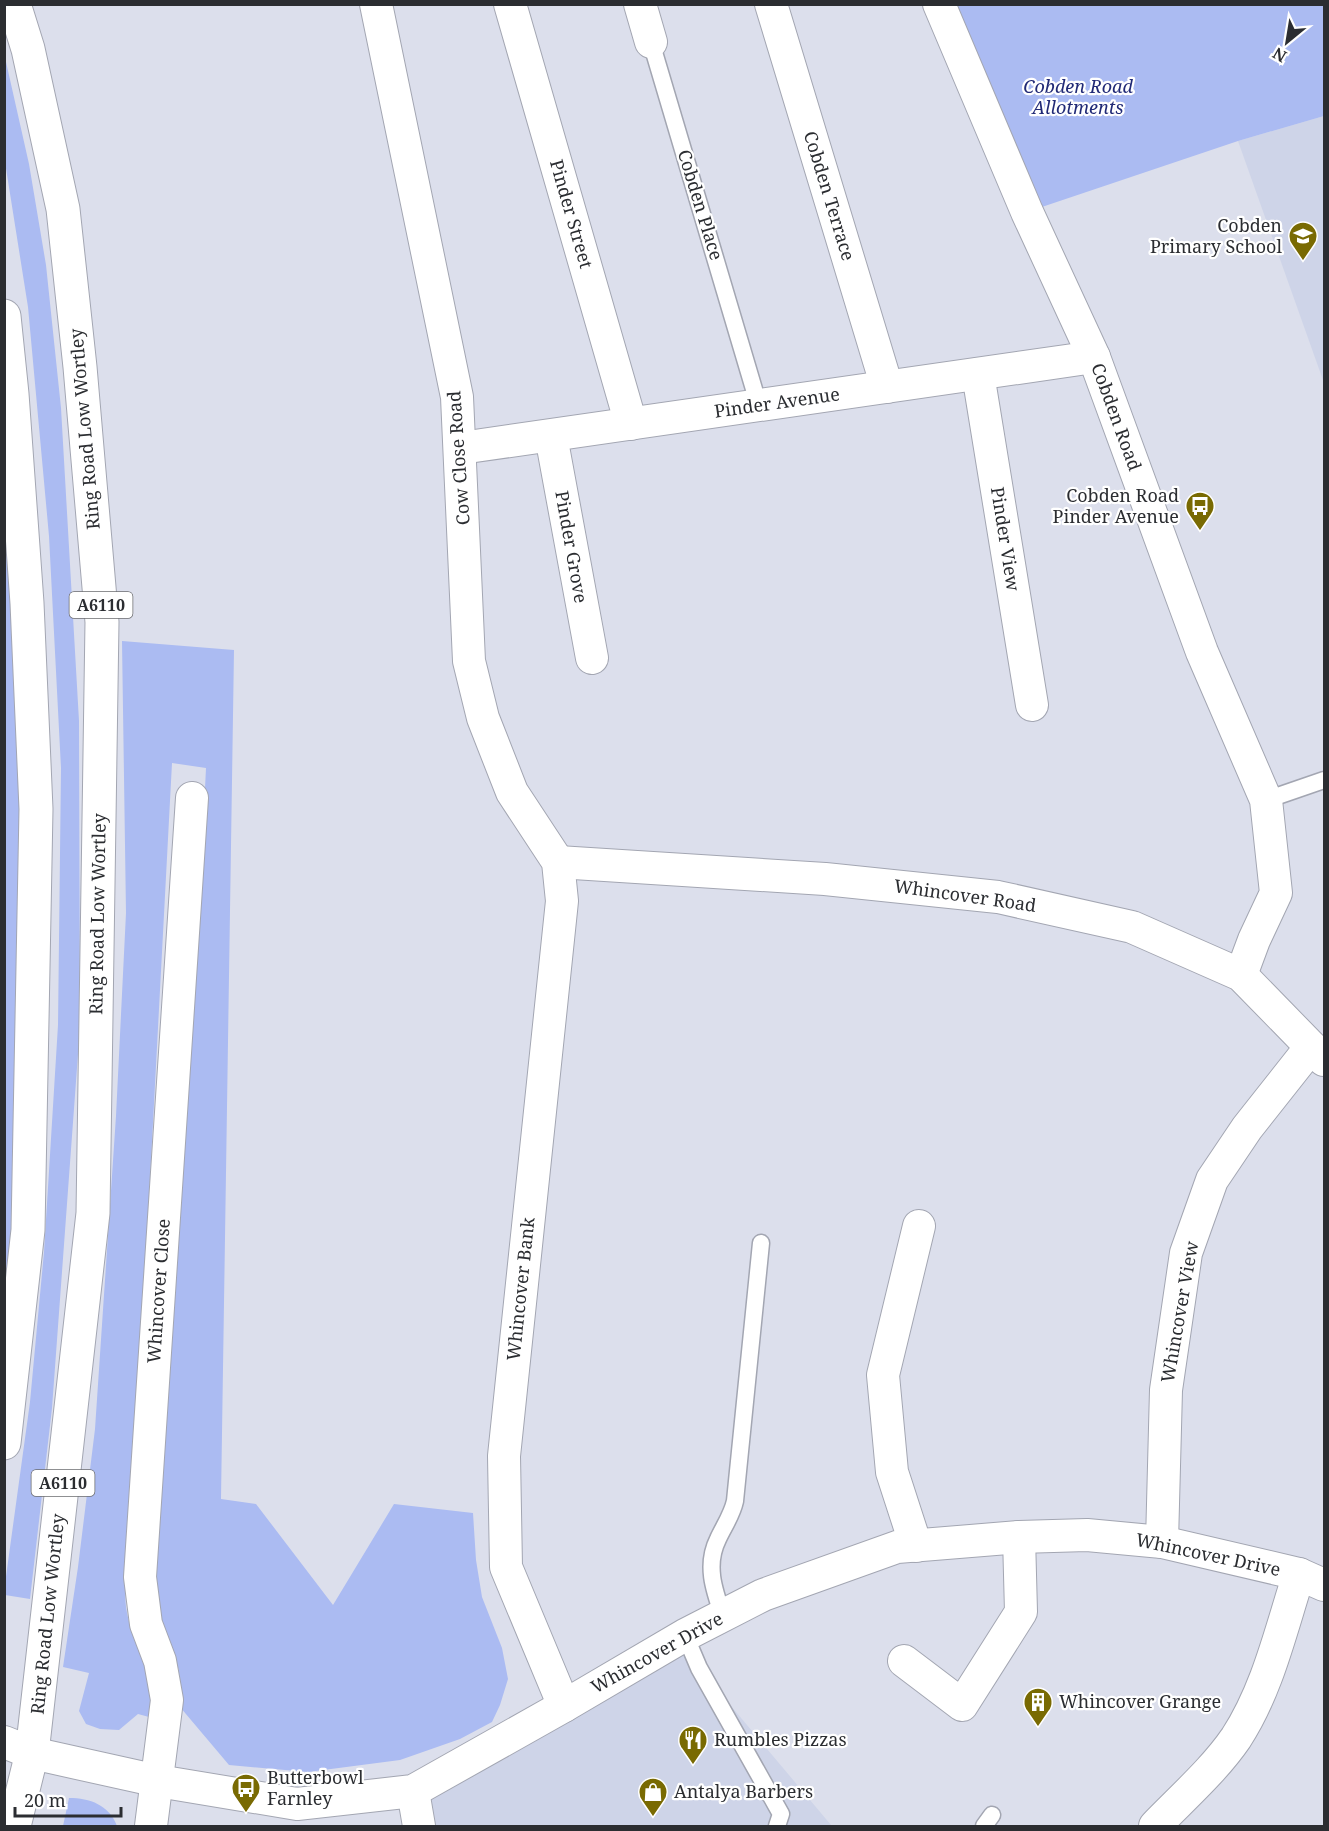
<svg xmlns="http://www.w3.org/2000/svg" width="1329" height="1831" font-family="'Noto Serif',serif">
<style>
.built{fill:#ced4e8}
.green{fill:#abbbf2}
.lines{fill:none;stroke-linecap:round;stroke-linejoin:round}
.service-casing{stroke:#a3a6b2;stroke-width:19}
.minor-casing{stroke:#a3a6b2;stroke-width:34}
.trunk-casing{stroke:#a3a6b2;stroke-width:35}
.service{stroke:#fff;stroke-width:16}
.minor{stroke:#fff;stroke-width:32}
.trunk{stroke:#fff;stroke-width:33}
.labels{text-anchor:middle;stroke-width:4.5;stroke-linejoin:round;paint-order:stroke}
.shield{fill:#fff;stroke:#6b6c6f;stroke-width:1.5}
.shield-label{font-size:16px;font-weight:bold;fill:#2b2d31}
.park-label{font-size:18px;font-style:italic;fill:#202976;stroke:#fff}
.street-label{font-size:18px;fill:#2b2d31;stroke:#fff}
.poi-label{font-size:18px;fill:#2b2d31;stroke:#fff;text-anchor:start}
</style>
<rect width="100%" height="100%" fill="#dcdfec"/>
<g class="built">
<polygon points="1324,116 1324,383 1238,141"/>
<polygon points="685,1635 699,1668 831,1825 830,1826 419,1826 413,1791"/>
</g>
<g class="green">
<polygon points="939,5 1324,5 1324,116 1238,141 1027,212"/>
<polygon points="4,53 29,164 46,265 61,408 79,721 80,1027 52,1408 30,1599 5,1595 4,1591 30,1402 44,1252 58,1025 61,768 49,536 28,307 5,162"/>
<polygon points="5,316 36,809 5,1413"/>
<path d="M 122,641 L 234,650 L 221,1499 L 256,1504 L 333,1605 L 394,1504 L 473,1513 L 476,1560 L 482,1597 L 502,1648 L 508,1679 L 500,1705 L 492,1722 L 460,1739 L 400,1760 L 308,1772 L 229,1765 L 180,1707 L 179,1670 L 164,1636 L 153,1580 L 198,932 L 206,768 L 172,763 L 149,1198 L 125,1570 C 126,1584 124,1599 127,1613 C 134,1651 159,1676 149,1717 L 138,1714 L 119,1730 L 100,1729 L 86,1724 L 79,1711 L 89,1673 L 63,1667 L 78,1567 L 95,1429 L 116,1116 L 126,913 Z"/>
<path d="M 69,1798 C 90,1798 109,1805 117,1826 L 63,1826 Z"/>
</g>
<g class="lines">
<g class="service-casing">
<g id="service">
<polyline points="651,42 759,406"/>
<polyline points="1266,800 1324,780"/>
<path d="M 723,1616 C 714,1590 705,1565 718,1539 C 724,1526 732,1515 735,1501 L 761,1243"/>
<polyline points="685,1635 699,1668 781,1814 777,1826"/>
<polyline points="984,1826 992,1815"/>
</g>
</g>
<g class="minor-casing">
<g id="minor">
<polyline points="376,4 457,397 469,661 483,718 512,792 558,862 562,901 504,1456 506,1567 564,1706"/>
<polyline points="510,4 631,424"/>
<polyline points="640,4 651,42"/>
<polyline points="771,4 887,387"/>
<polyline points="939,4 1027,212 1094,357 1202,652 1266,800 1276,893 1254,940 1241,975"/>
<polyline points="978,374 1032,705"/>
<polyline points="551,436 592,658"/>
<polyline points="461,448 1094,357"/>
<polyline points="558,862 825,879 998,897 1132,927 1241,975 1324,1060"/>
<polyline points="1162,1542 1166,1390 1186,1253 1212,1180 1247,1128 1311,1047"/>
<polyline points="916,1546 892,1472 883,1375 919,1226"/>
<polyline points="904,1661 962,1705 1021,1612 1019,1537"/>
<polyline points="4,1742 32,1753 158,1781 297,1804 413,1791 564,1706 685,1635 763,1595 897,1547 1019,1537 1087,1535 1162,1542 1299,1574 1324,1585"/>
<polyline points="413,1791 419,1826"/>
<polyline points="151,1826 167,1700 160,1661 146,1624 140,1577 192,798"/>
<path d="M 1155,1826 C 1182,1798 1214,1770 1236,1738 C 1268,1689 1281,1629 1299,1574"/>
</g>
</g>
<g class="trunk-casing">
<g id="trunk">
<polyline points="4,316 12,394 27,603 36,809 28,1230 4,1443"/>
<polyline points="14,1826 32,1753 93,1213 102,622 80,367 63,209 28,49 14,4"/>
</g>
</g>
<use href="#service" class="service"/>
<use href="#minor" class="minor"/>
<use href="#trunk" class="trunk"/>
</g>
<defs>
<g id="school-pin" transform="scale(1.5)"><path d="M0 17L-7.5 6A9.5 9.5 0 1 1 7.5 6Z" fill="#796a02" stroke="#fff"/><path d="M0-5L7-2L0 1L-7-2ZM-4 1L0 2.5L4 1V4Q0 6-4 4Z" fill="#fff"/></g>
<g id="bus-pin" transform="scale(1.5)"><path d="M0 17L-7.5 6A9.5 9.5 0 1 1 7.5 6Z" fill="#796a02" stroke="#fff"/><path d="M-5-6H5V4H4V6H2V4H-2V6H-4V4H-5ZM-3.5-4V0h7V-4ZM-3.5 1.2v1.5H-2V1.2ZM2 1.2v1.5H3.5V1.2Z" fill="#fff"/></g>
<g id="building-pin" transform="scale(1.5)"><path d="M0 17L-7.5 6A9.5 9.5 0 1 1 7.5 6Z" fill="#796a02" stroke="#fff"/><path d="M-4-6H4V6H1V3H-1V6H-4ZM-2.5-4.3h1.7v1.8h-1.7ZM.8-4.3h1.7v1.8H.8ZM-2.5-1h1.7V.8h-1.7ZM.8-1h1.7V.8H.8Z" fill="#fff"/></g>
<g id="restaurant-pin" transform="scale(1.5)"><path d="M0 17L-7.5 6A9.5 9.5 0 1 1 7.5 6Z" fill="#796a02" stroke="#fff"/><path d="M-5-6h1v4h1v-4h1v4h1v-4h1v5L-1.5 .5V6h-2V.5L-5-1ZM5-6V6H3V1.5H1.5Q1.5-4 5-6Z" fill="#fff"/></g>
<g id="shop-pin" transform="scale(1.5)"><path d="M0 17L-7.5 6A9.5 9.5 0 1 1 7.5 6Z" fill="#796a02" stroke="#fff"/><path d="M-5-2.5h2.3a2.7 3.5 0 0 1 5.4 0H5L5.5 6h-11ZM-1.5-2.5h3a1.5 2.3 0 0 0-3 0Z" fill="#fff"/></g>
</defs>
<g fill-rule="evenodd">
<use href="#school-pin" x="1303" y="236"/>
<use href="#bus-pin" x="1200" y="506"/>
<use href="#building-pin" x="1038" y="1702"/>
<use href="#restaurant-pin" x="693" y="1740"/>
<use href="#bus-pin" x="246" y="1788"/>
<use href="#shop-pin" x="653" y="1792"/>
</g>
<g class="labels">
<g class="shield">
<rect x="69.5" y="592" width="63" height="26" rx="4.5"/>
<rect x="31.5" y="1470" width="63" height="26" rx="4.5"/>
</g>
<g class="shield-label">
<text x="101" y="611">A6110</text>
<text x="63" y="1489">A6110</text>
</g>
<g class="park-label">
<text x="1078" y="93">Cobden Road<tspan x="1078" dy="21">Allotments</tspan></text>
</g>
<g class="street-label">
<text transform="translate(829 196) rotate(73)" y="6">Cobden Terrace</text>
<text transform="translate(700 205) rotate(73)" y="6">Cobden Place</text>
<text transform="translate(571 214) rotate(74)" y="6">Pinder Street</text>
<text transform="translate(777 403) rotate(-8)" y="6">Pinder Avenue</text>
<text transform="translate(1116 417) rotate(70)" y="6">Cobden Road</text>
<text transform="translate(85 429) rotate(-95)" y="6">Ring Road Low Wortley</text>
<text transform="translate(459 458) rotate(-94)" y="6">Cow Close Road</text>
<text transform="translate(1005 539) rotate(81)" y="6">Pinder View</text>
<text transform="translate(571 547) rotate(80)" y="6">Pinder Grove</text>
<text transform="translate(965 896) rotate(8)" y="6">Whincover Road</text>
<text transform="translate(98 914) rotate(-89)" y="6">Ring Road Low Wortley</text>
<text transform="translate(521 1289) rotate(-84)" y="6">Whincover Bank</text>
<text transform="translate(159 1291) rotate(-86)" y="6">Whincover Close</text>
<text transform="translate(1180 1312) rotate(-80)" y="6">Whincover View</text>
<text transform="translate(1208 1555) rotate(12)" y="6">Whincover Drive</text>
<text transform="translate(48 1614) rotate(-84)" y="6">Ring Road Low Wortley</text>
<text transform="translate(657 1653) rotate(-29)" y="6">Whincover Drive</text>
</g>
<g class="poi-label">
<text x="1282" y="232" text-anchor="end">Cobden<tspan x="1282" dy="21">Primary School</tspan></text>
<text x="1179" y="502" text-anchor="end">Cobden Road<tspan x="1179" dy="21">Pinder Avenue</tspan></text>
<text x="1059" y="1708">Whincover Grange</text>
<text x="714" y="1746">Rumbles Pizzas</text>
<text x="267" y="1784">Butterbowl<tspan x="267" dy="21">Farnley</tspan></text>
<text x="674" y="1798">Antalya Barbers</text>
</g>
</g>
<rect width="1329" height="1831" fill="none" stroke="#2b2d31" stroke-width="12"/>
<g transform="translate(1287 42) rotate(210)" stroke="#ffffff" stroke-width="4.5" paint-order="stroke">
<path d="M0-4.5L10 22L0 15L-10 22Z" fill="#2b2d31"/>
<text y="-9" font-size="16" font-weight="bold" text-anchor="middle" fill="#2b2d31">N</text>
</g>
<path d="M15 1807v9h106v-9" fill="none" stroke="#2b2d31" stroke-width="3"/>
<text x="24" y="1807" font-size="18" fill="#2b2d31" stroke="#ffffff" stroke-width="4.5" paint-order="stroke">20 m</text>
</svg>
